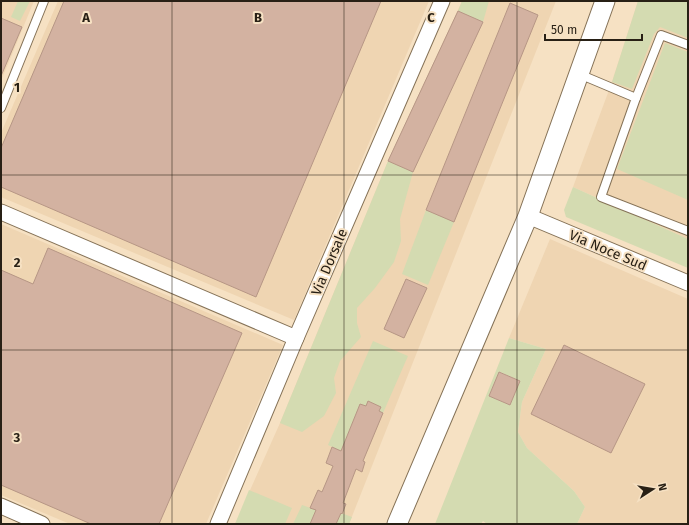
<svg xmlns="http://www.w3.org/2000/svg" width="689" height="525" font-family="'Fira Sans',sans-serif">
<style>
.built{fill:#efd5b2}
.green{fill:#d4dbb1;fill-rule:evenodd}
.building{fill:#d3b2a1;stroke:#b69685}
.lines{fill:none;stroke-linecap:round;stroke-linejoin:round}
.service-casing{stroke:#857257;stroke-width:10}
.minor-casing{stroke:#857257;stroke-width:17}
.tertiary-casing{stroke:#857257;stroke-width:21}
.service{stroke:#fff;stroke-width:8}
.minor{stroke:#fff;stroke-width:15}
.tertiary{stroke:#fff;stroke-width:19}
.grid{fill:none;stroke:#282015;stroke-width:1;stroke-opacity:0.55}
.labels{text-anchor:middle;stroke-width:4;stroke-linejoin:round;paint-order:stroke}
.street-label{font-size:14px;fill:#282015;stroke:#f6e1c3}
.grid-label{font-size:13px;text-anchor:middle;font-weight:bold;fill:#282015;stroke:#f6e1c3;stroke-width:4;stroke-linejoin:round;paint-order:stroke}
</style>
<rect width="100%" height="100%" fill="#f6e1c3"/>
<g class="built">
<polygon points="1,1 34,1 1,81"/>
<polygon points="58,1 429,1 294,320 1,197 1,133"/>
<polygon points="462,1 556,1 349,524 235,524 280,423 388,161"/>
<polygon points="638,1 688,1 688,239 573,187 612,82"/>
<polygon points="1,224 283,345 206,524 70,524 1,495"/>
<polygon points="550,239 688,299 688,524 577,524 585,507 574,491 527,448 518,432 522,402 546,349 509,338"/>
</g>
<g class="green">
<polygon points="18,1 30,1 20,21 11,17"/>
<polygon points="462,1 489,1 483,22 458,11"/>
<polygon points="638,1 688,1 688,38 660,27 654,34 632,89 612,82"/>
<polygon points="665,43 688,52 688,200 617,169"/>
<polygon points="388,161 413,172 400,219 401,241 394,262 375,288 357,308 357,323 361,337 340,361 334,378 336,393 324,416 302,432 280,423"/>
<polygon points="573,187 688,239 688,268 566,217 564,210"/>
<polygon points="426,210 454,222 428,285 402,274"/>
<path d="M 509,338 L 546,349 L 522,402 L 518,432 L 527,448 L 574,491 L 585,507 L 577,524 L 487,524 L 483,521 L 481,524 L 435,524 ZM 500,372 L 520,381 L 510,405 L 489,396 Z"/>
<polygon points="373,341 408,356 383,413 379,411 381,407 368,401 366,406 360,404 341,451 328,445"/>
<polygon points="249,490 292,508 285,524 235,524"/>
<polygon points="302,505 316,510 310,524 293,524"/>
<polygon points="341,513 352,517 349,524 336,524"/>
</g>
<g class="building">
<polygon points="64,1 381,1 256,297 1,187 1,148"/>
<polygon points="510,3 538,15 454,222 426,210"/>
<polygon points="458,11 483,22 413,172 388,161"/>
<polygon points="1,18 22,27 1,76"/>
<polygon points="48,248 242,333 159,524 91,524 1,485 1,270 33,284"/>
<polygon points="406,279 427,288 404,338 384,329"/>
<polygon points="564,345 645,384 611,453 531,414"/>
<polygon points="499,372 520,381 510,405 489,396"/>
<polygon points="368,401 381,407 379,411 383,413 363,461 365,462 362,472 356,469 343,503 346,504 342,514 341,513 336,524 310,524 316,510 310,508 318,490 322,492 333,466 326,463 332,447 341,451 360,404 366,406"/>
</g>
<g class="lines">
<g class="service-casing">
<g id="service">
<polyline points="579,74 636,98 601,197 688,231"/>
<polyline points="636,98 661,35 688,45"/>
<polyline points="1,108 44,1"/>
</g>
</g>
<g class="minor-casing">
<g id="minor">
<polyline points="1,212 296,338"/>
<polyline points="528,216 688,283"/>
<polyline points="1,506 42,524"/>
<polyline points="218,524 296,338 442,1"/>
</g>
</g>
<g class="tertiary-casing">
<polyline id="tertiary" points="397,524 528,216 605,1"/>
</g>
<use href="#service" class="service"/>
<use href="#minor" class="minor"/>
<use href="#tertiary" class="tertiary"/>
</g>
<path class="grid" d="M 172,1 L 172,524M 344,1 L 344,524M 517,1 L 517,524M 1,175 L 688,175M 1,350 L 688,350"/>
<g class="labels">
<g class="street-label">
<text transform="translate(608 250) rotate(23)" y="5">Via Noce Sud</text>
<text transform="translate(329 262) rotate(-67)" y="5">Via Dorsale</text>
</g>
</g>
<g class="grid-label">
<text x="86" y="22">A</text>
<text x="258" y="22">B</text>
<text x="431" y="22">C</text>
<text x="17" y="92">1</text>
<text x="17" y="267">2</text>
<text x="17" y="442">3</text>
</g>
<rect width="689" height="525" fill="none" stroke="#282015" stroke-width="4"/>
<g transform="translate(653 489) rotate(78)" stroke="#f6e1c3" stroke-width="3" paint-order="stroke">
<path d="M0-3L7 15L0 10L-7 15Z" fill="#282015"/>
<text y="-6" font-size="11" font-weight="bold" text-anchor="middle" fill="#282015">N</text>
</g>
<path d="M545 34v6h97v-6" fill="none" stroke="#282015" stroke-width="2"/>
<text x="551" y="34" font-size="12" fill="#282015" stroke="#f6e1c3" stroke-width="3" paint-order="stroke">50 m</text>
</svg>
